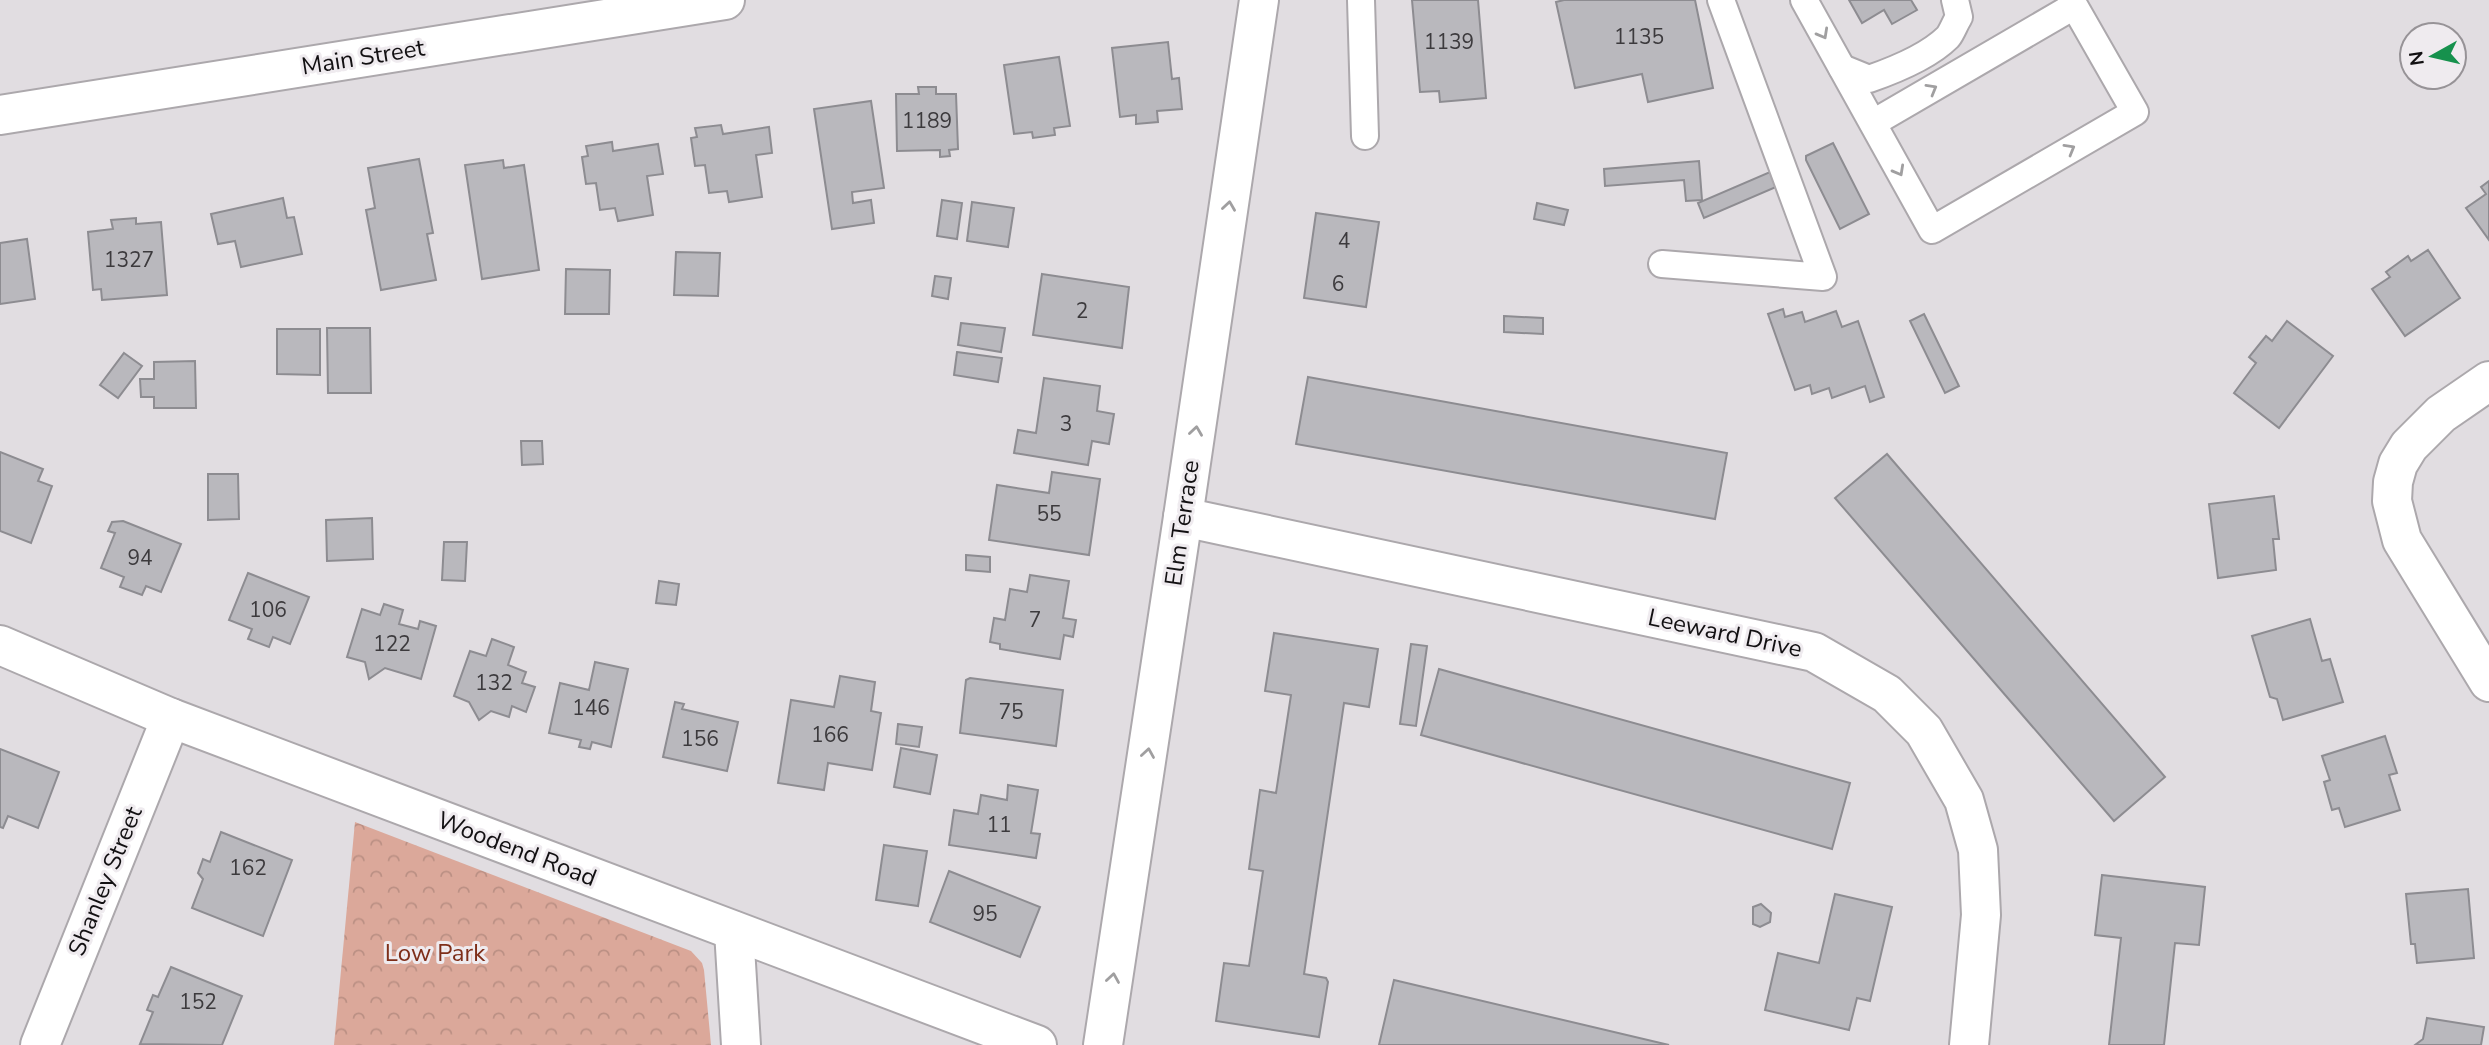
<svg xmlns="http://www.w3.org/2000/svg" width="2489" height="1045" font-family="'Nunito Sans',sans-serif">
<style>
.park{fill:url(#park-crowns)}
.building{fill:#b9b8bd;stroke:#8d8c91;stroke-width:2}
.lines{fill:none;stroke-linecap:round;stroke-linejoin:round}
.service-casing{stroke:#aca8ac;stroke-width:30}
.minor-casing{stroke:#aca8ac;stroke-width:42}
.secondary-casing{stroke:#aca8ac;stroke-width:42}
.service{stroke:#fff;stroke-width:26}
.minor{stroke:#fff;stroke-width:38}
.secondary{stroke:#fff;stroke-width:38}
.oneway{stroke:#a09fa0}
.labels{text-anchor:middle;stroke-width:6;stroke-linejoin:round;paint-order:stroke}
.number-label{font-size:21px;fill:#3c3a3d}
.street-label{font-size:24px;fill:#121012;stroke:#efebef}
.park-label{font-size:24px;fill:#7e2e19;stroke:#efebef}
</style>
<defs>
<pattern id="park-crowns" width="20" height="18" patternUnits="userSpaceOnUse" patternTransform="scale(1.75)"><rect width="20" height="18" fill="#dba89a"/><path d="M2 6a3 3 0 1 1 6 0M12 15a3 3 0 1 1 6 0" fill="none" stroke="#bb9084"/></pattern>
</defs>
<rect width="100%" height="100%" fill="#e1dde1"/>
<polygon class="park" points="355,822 691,951 702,963 704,970 711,1045 334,1045"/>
<g class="building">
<polygon points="1412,0 1478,0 1486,98 1440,102 1439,91 1420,92"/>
<polygon points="1564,0 1695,0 1713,88 1648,102 1642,74 1575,88 1556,2"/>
<polygon points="1849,0 1911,0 1917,10 1892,24 1884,10 1862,23"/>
<polygon points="1168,42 1172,79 1179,78 1182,109 1157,111 1158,122 1136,124 1136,115 1120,117 1112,48"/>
<polygon points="1059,57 1070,126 1054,128 1055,135 1033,138 1032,132 1014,134 1004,65"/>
<polygon points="918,87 936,87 936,94 956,94 958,149 949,150 950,156 940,157 940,150 897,151 896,94 919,94"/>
<polygon points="871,101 884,188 852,192 853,203 871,200 874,223 832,229 814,109"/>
<polygon points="721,125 723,134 769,127 772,153 756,155 762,197 729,202 727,191 709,193 705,165 695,166 691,138 697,137 695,128"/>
<polygon points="612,142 613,151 658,144 663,174 647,176 653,215 618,221 615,208 600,210 596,183 586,184 582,157 588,156 586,146"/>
<polygon points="1833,143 1869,214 1840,229 1806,160 1806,156"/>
<polygon points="419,159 433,233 427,234 436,280 381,290 366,210 375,208 368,168"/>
<polygon points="503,160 504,168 524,165 539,270 482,279 465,165"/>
<polygon points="1699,161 1702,200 1686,201 1684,180 1605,186 1604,169"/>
<polygon points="1770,172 1776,187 1704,218 1698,203"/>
<polygon points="2489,181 2489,240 2466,208 2486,194 2481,187"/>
<polygon points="283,198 287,218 294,217 302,254 241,267 235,241 218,244 211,214"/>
<polygon points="942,200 962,203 957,239 937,236"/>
<polygon points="972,202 1014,208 1008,247 967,241"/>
<polygon points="1537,203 1568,210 1564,225 1534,219"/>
<polygon points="1316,213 1379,222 1366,307 1304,298"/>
<polygon points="136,218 136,224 161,222 167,295 102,300 101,289 93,290 88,232 113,229 111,220"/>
<polygon points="27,239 35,299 0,304 0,243"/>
<polygon points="2428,250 2460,298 2405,336 2372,289 2390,277 2386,272 2408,256 2411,261"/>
<polygon points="676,252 720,253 718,296 674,295"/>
<polygon points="566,269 610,270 609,314 565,314"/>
<polygon points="1042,274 1129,287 1122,348 1033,335"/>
<polygon points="935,276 951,278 948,299 932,296"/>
<polygon points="1783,309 1785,317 1802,312 1805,322 1836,311 1842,327 1858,321 1884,397 1870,402 1865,386 1832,398 1829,388 1812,394 1810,385 1795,390 1768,314"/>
<polygon points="1924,314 1959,386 1945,393 1910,321"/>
<polygon points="1504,316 1543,318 1543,334 1504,332"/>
<polygon points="2287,321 2333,356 2279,428 2234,393 2256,363 2249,357 2266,336 2272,341"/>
<polygon points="961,323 1005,328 1001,352 958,345"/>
<polygon points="327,328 370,328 371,393 328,393"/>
<polygon points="277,329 320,329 320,375 277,374"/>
<polygon points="957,352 1002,358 998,382 954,375"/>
<polygon points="124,353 142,366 118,398 100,385"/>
<polygon points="195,361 196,408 154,408 154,397 141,397 140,379 154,379 154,362"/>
<polygon points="1308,377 1727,453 1715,519 1296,444"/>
<polygon points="1044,378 1100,386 1097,411 1114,414 1109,444 1092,441 1088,465 1014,453 1018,430 1036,433"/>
<polygon points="521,441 542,441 543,464 522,465"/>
<polygon points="0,452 43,469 38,481 52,486 31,543 0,531"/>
<polygon points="1887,454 2165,777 2114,821 1835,498"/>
<polygon points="1052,472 1100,479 1089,555 989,540 997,485 1049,493"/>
<polygon points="208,474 238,474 239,519 208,520"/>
<polygon points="2274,496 2279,539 2273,539 2276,570 2218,578 2209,504"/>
<polygon points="372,518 373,559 327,561 326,520"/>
<polygon points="123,521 181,544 161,592 146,586 142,595 120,587 124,577 101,568 115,533 108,531 112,522"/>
<polygon points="444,542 467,542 465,581 442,580"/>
<polygon points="966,555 990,557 990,572 966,570"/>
<polygon points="248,573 309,597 290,644 273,637 269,647 248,639 252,629 229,620"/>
<polygon points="1030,575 1069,581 1063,618 1076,620 1073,637 1064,635 1060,659 1000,649 1000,644 990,642 994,618 1005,620 1010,589 1027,592"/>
<polygon points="659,581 679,584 676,605 656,603"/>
<polygon points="384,604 403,610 399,624 418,629 420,621 436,626 421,679 385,668 369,679 365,662 347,657 362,609 380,615"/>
<polygon points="2310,619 2322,661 2330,659 2343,702 2283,720 2277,699 2270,697 2252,636"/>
<polygon points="1274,633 1378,649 1369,707 1344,703 1304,974 1326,978 1328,982 1319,1037 1216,1021 1224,963 1249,966 1263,871 1249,869 1260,790 1276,793 1291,695 1265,691"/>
<polygon points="492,639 514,647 508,665 526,672 522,683 535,687 526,712 512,706 509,717 491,711 479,720 469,702 454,696 470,651 486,656"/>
<polygon points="1411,644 1427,646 1416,726 1400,724"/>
<polygon points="595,662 628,669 611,747 592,742 590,749 579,747 581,740 549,733 560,683 589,690"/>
<polygon points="1439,669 1850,783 1832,849 1421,735"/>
<polygon points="840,676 875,682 871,711 881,713 872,770 828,763 824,790 778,783 791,700 834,707"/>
<polygon points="970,678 1063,690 1056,746 960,733 966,680"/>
<polygon points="675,702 684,704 682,709 738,722 727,771 663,757"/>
<polygon points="898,724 922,727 919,747 896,744"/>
<polygon points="2385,736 2397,773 2389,775 2400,810 2345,827 2339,808 2332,810 2324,782 2330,780 2322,756"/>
<polygon points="901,748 937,755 930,794 894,787"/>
<polygon points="0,749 59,772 38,828 8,816 3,828 0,827"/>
<polygon points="1008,785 1038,790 1031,833 1040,834 1036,858 949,845 954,810 978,814 981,795 1007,800"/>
<polygon points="221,832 292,860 263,936 192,908 203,879 198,873 203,859 210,862"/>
<polygon points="884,845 927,851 918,906 876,900"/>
<polygon points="949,871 1040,907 1020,957 930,922"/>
<polygon points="2102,875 2205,887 2199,945 2175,943 2164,1045 2109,1045 2121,938 2095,935"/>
<polygon points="2468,889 2474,958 2417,963 2415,944 2411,944 2406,894"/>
<polygon points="1835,894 1892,907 1870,1001 1857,998 1849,1030 1765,1010 1778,953 1819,963"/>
<polygon points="1761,904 1771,913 1770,922 1760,927 1753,924 1753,907"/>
<polygon points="171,967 242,996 222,1045 140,1044 153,1012 147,1010 153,995 158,997"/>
<polygon points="1394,980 1669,1045 1379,1045"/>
<polygon points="2427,1018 2484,1027 2481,1045 2415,1045 2423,1039"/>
</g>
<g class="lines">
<g class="service-casing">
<g id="service">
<polyline points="1361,0 1365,136"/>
<polyline points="1804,0 1932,230 2135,112 2071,0"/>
<path d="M 1842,68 L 1869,79 C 1895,70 1928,57 1948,37 C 1952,32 1955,23 1959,17 L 1955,0"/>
<polyline points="1873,123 2074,6"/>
<polyline points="1662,264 1823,277 1721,0"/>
</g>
</g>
<g class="minor-casing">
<g id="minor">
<polyline points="2489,381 2441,414 2409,446 2398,464 2393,482 2392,501 2402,540 2489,682"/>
<polyline points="1183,517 1814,652 1887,694 1924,731 1964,800 1978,850 1981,915 1969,1045"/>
<polyline points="0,645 171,718 1037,1045"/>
<polyline points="734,931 741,1045"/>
<polyline points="40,1045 171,718"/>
<polyline points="1103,1045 1183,517 1259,0"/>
</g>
</g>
<g class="secondary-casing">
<polyline id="secondary" points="0,115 725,0"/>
</g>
<use href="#service" class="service"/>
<use href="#minor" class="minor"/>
<use href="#secondary" class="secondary"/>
</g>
<defs><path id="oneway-chevron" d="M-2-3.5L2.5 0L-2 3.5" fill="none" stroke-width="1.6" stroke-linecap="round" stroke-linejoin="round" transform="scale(1.75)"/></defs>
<g class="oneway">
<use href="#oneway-chevron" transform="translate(1823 34) rotate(61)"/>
<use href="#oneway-chevron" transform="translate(1932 89) rotate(-30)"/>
<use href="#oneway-chevron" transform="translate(2070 149) rotate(-30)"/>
<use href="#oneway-chevron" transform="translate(1899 171) rotate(61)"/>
<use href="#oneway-chevron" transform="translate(1229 206) rotate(-82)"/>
<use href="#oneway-chevron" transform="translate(1196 431) rotate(-82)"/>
<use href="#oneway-chevron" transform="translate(1148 753) rotate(-81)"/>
<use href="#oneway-chevron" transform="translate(1113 978) rotate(-81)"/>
</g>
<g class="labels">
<g class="number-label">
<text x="1639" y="44">1135</text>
<text x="1449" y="49">1139</text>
<text x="927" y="128">1189</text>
<text x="1344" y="248">4</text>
<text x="129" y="267">1327</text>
<text x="1338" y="291">6</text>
<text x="1082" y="318">2</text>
<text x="1066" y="431">3</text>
<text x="1049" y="521">55</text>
<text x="140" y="565">94</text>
<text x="268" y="617">106</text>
<text x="1035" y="627">7</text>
<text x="392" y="651">122</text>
<text x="494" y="690">132</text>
<text x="591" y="715">146</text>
<text x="1011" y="719">75</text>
<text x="830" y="742">166</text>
<text x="700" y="746">156</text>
<text x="999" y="832">11</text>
<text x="248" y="875">162</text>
<text x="985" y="921">95</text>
<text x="198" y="1009">152</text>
</g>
<g class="street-label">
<text transform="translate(363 57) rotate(-9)" y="8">Main Street</text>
<text transform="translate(1182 523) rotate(-82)" y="8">Elm Terrace</text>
<text transform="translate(1725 633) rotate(12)" y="8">Leeward Drive</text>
<text transform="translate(517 849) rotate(21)" y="8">Woodend Road</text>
<text transform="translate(105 881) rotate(-68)" y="8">Shanley Street</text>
</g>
<g class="park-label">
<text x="435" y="961">Low Park</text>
</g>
</g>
<g transform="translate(2433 56) rotate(262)"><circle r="33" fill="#efebef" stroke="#979397" stroke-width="2"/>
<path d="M0-5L12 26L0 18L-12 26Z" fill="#16914d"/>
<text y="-10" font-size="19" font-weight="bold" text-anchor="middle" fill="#121012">N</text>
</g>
</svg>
